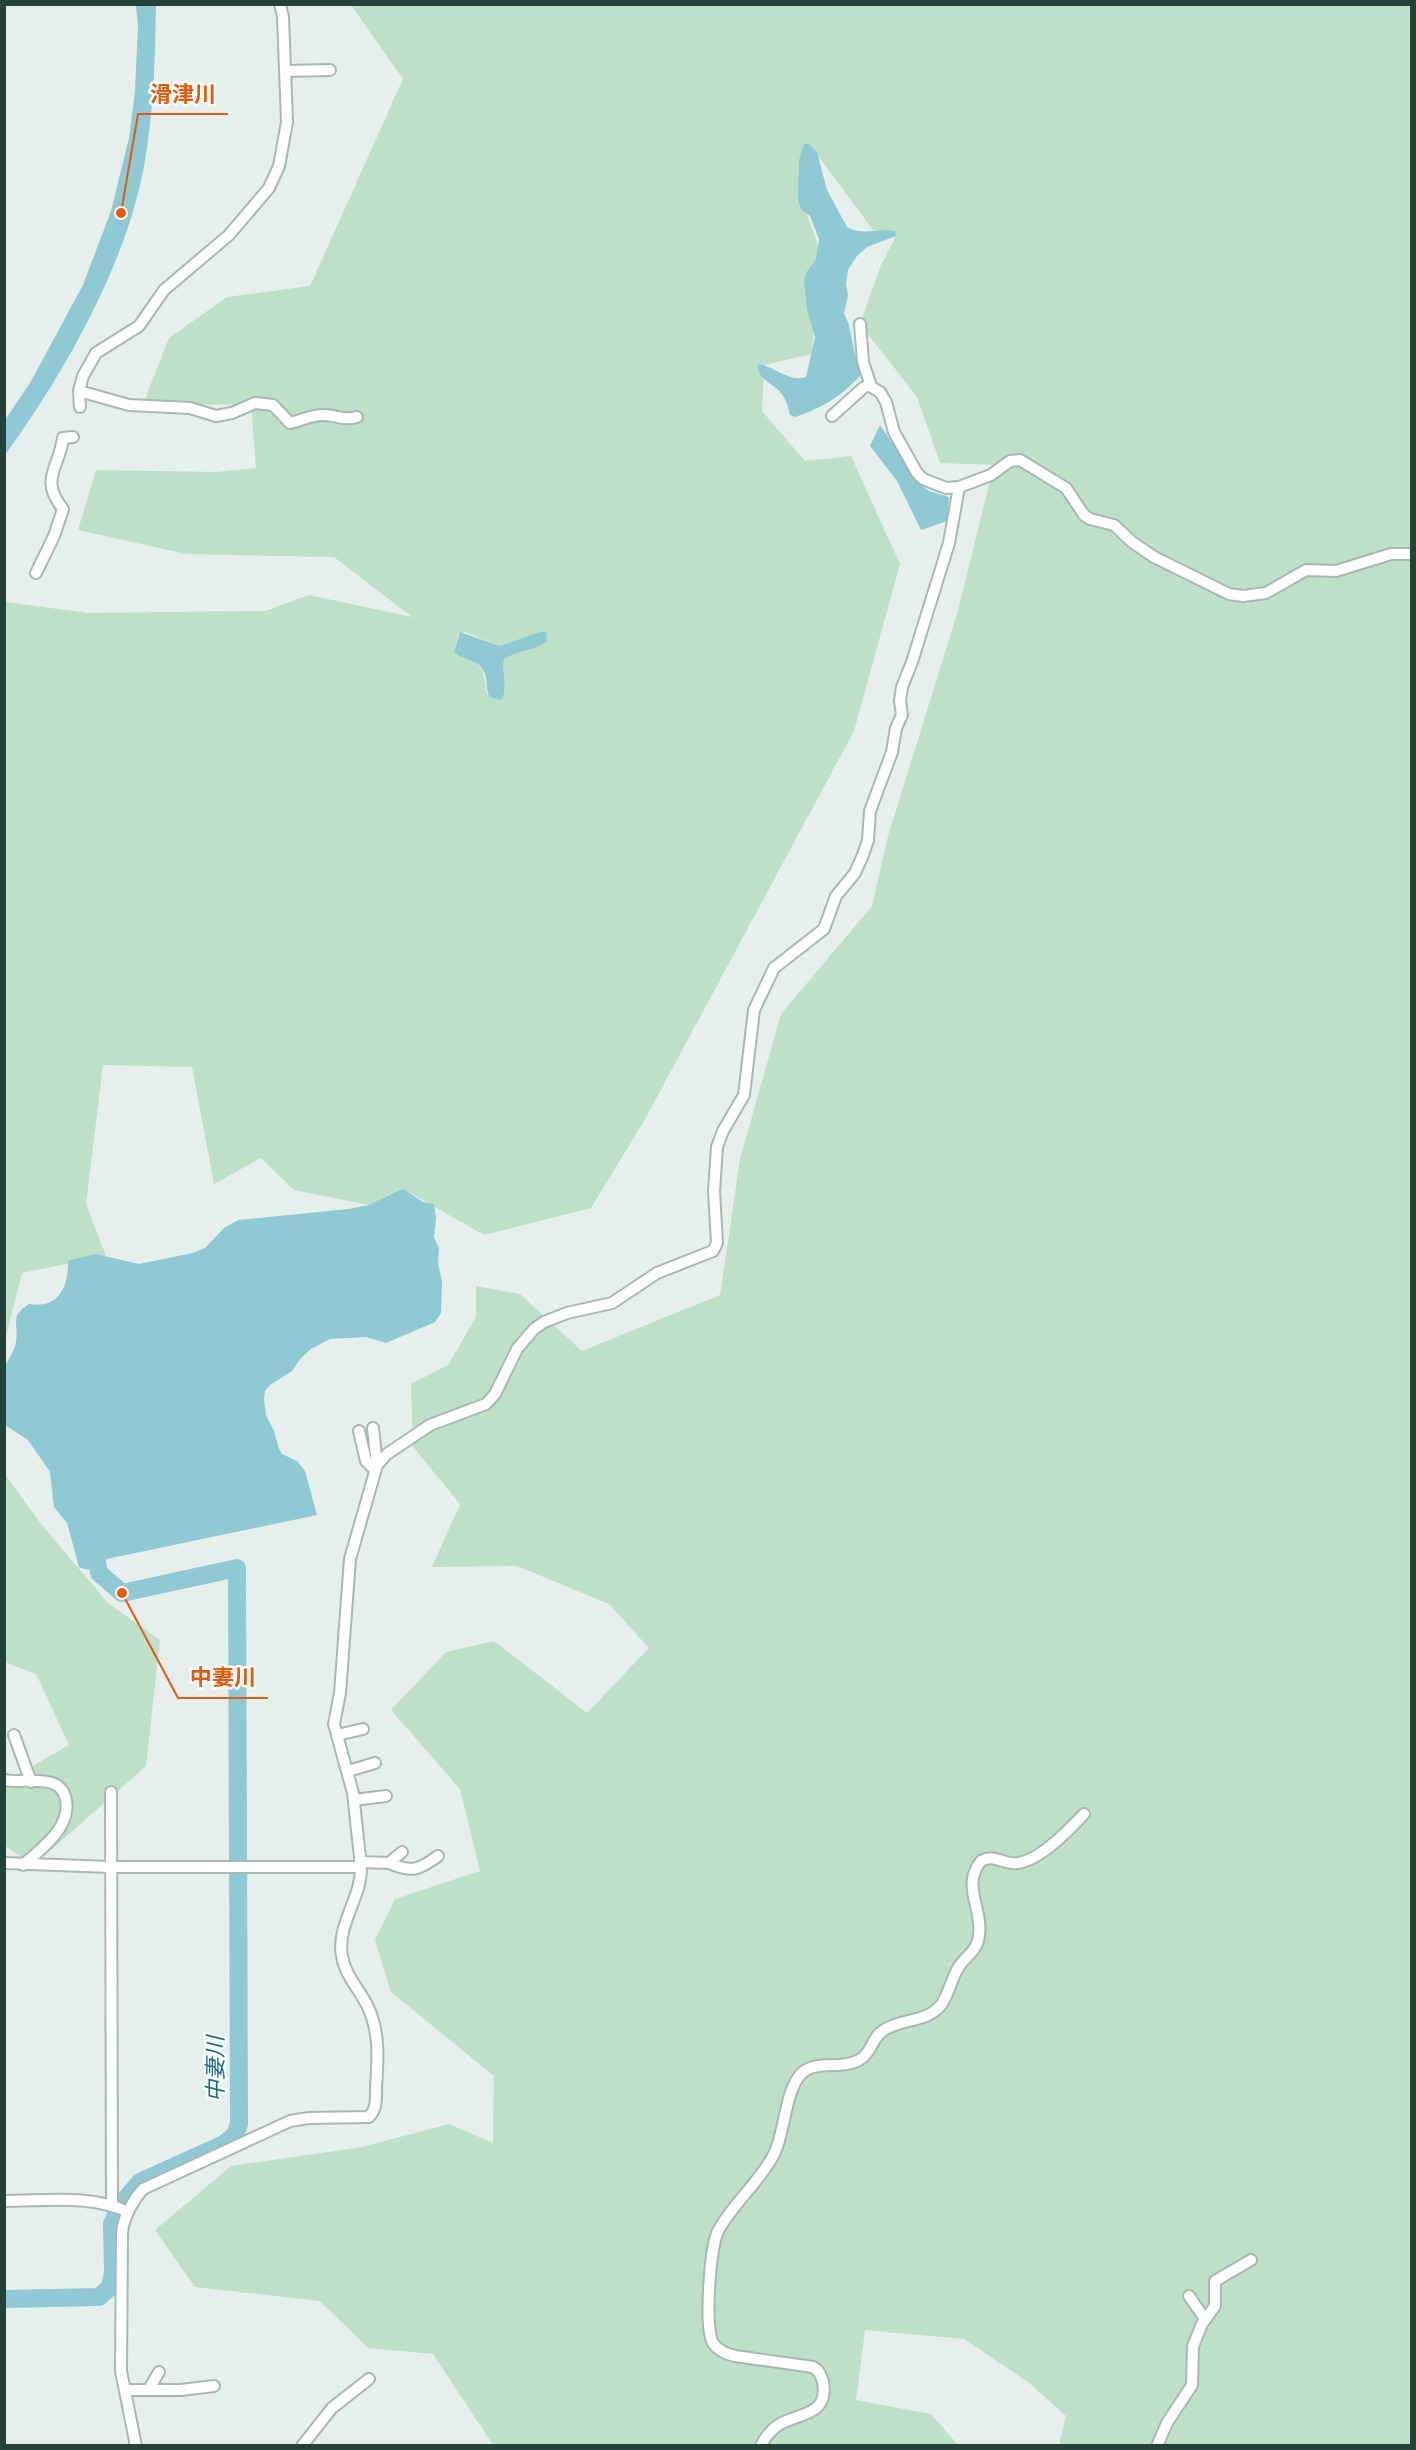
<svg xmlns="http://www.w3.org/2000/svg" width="1416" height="2450" font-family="Inter,'Noto Sans JP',sans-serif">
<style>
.green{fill:#bfe0c8;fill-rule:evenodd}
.water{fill:#8ec9d4}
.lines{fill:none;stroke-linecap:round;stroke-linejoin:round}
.river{stroke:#8ec9d4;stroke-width:18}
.minor-casing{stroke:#a8b8b2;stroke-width:14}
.minor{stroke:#fff;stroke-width:10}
.labels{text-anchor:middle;stroke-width:5;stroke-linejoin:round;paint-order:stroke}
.water-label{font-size:22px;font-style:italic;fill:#1c6f80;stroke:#f7fbf9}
.leader{fill:none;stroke:#e8590c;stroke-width:2}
.callout-dot{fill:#e8590c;stroke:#f7fbf9;stroke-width:2}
.callout-label{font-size:22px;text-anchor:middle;font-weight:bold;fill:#e8590c;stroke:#f7fbf9;stroke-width:5;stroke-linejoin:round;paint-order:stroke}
</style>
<rect width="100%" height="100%" fill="#e6efeb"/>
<g class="green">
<path d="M 351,5 L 1411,5 L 1411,2445 L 1059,2445 L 1066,2416 L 1028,2382 L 964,2339 L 865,2330 L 856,2400 L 931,2414 L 958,2445 L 493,2445 L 433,2354 L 368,2348 L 320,2301 L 195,2287 L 155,2230 L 231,2166 L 362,2147 L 449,2124 L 493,2143 L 494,2076 L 391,1992 L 375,1940 L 395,1899 L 480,1871 L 460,1789 L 391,1710 L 446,1652 L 494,1641 L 587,1713 L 649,1648 L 609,1604 L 517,1566 L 432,1567 L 460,1504 L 413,1447 L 411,1384 L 448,1365 L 476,1317 L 476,1286 L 520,1294 L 582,1351 L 720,1295 L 740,1159 L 781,1014 L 872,906 L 888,836 L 957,614 L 994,465 L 940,463 L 917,397 L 860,324 L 881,265 L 896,236 L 873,230 L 816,153 L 798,190 L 819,248 L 812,354 L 764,365 L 762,411 L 805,461 L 851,456 L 900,564 L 854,731 L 644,1121 L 591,1208 L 484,1235 L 409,1192 L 369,1205 L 294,1190 L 261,1158 L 214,1184 L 192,1067 L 103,1065 L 86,1204 L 106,1256 L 22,1273 L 5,1340 L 5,602 L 89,613 L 265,611 L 309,595 L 412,617 L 334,557 L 186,554 L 78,530 L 96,470 L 217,472 L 256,468 L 251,404 L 142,406 L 169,338 L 227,297 L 310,286 L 403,79 ZM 465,632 L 500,646 L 546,632 L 538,646 L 515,652 L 504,659 L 502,670 L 505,691 L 487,694 L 483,670 L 456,643 L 458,635 Z"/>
<polygon points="4,1473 41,1524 108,1603 160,1640 146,1766 34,1865 5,1846 5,1782 69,1745 36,1674 5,1662"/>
</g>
<g class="water">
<path d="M 136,5 L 156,5 C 155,56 154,109 145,160 C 129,260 64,374 5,455 L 5,420 L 30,383 L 83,285 L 111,211 L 129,138 L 135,91 L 138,26 Z"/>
<path d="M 804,144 L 809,144 L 817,152 L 827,190 L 847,227 C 861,236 879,228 895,231 L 896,236 L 867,247 L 857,256 L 848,270 L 846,284 L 848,296 L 844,313 L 849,325 L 855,355 L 862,374 C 842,396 822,408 795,417 L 790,415 C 788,407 786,399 781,393 C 773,383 756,379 758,364 C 774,366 789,383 806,377 L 815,337 L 807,310 L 804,281 L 806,273 L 816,259 L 819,239 L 810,216 L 801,209 L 798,200 L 799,160 Z"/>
<polygon points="880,425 921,485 929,491 949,497 947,521 921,530 920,528 897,481 870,446"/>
<path d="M 460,632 L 500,646 L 540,632 L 546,632 L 547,641 C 535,651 518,650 504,659 C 501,672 509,689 501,700 L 490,697 C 485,689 488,682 485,674 C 480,659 464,661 454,652 Z"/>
<path d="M 400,1190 L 405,1190 L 423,1202 L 434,1204 L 436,1218 L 434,1237 L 439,1249 L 438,1262 L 442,1282 L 441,1313 L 435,1322 L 386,1343 L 366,1337 L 330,1339 L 311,1349 L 301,1358 L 292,1371 L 270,1385 L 265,1391 L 264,1399 L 266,1415 L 274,1431 L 279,1449 L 282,1454 L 297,1461 L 305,1471 L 317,1515 L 102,1560 C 94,1569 91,1572 79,1567 L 67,1523 L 54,1507 L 50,1472 L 28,1440 L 5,1425 C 4,1412 1,1378 5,1367 C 8,1358 15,1352 16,1341 C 19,1323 9,1316 29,1304 C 59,1309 68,1287 68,1262 L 70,1260 L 96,1254 L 139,1264 L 193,1253 L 205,1248 L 224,1228 L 238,1220 L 348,1209 L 369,1205 Z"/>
</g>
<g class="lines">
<polyline class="river" points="4,2299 99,2297 110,2287 113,2272 112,2224 123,2202 140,2182 224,2144 235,2135 239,2124 237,1568 122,1593 99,1573 93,1542"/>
<g class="minor-casing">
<g id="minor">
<polyline points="286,71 330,70"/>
<polyline points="860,324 863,362 871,386"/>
<path d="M 79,391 L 129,405 L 190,408 L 216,416 L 232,413 L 255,403 L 273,405 L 290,423 C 301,421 312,414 324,415 C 337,415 343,421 357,417"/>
<polyline points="80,407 79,391 83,376 96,353 139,326 164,290 229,235 269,188 279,166 287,122 283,17 280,4"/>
<polyline points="832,416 863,388 868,385 880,392 886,402 894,432 917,473 923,479 946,488 959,487 991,475 1010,461 1020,460 1066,488 1084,515 1090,519 1114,525 1132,542 1154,557 1229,594 1243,596 1266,593 1306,570 1336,571 1391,554 1412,554"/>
<path d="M 36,573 L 54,536 L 63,509 C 39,479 59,469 63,438 L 73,437"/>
<polyline points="373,1428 377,1465"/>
<polyline points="359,1431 366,1461 375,1470"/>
<polyline points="14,1735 31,1782"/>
<polyline points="337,1735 363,1729"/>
<polyline points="348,1771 375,1763"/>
<path d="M 4,1780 C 20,1783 37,1778 52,1783 C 58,1785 63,1790 65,1796 C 74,1826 42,1848 23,1865"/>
<polyline points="111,1792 112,2204"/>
<polyline points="354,1800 386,1796"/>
<polyline points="360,1862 389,1863 402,1852"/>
<polyline points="4,1863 110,1867 361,1867"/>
<path d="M 389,1863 C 412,1873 419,1870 438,1856"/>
<path d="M 4,2201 C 45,2201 91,2194 128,2212"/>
<polyline points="1189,2296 1205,2319"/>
<polyline points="149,2389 159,2372"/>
<polyline points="125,2390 181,2390 214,2386"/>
<path d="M 136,2446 L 121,2371 L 122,2233 C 123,2218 133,2200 143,2189 L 290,2121 L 309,2118 L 369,2117 C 377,2109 376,2098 376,2087 C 378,2059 380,2031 367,2005 C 359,1989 345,1975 342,1956 C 336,1926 362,1897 361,1867 L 353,1793 L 334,1724 L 340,1693 L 350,1559 L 377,1465 L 387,1454 L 430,1425 L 486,1404 L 495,1394 L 517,1349 L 534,1329 L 544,1322 L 567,1313 L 612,1303 L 657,1273 L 713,1251 L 717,1243 L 714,1191 L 717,1147 L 723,1131 L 744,1095 L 754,1010 L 774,968 L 824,929 L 836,896 L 855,873 L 863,855 L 868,840 L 870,811 L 892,752 L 896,728 L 902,715 L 900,701 L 902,687 L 912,662 L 949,543 L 959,487"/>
<polyline points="302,2446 332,2408 369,2379"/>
<path d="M 761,2446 C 765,2437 772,2429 780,2424 C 800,2413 829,2415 823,2382 C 821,2375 819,2370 813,2367 L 735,2356 C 726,2354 718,2351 713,2343 C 704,2328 710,2247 718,2231 C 733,2203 760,2182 774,2154 C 785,2133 785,2089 802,2073 C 817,2059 845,2071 862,2058 C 872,2051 873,2036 884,2030 C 902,2018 926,2023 941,2005 C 949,1994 951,1980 958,1968 C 965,1956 978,1951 979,1935 C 983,1908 961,1886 981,1861 C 993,1854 999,1862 1012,1863 C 1035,1866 1070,1829 1084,1814"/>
<polyline points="1157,2446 1167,2423 1192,2385 1193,2346 1202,2324 1215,2306 1215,2281 1251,2260"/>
</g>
</g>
<use href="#minor" class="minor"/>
</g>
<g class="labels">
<g class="water-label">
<text transform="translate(215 2069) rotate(-90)" y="8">中妻川</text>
</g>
</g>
<path class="leader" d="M121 213L138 114H228M122 1593L178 1698H268"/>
<g class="callout-dot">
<circle cx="121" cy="213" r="6"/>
<circle cx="122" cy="1593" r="6"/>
</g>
<g class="callout-label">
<text x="183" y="102">滑津川</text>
<text x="223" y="1685">中妻川</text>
</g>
<rect width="1416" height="2450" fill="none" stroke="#24423a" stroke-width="12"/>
</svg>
